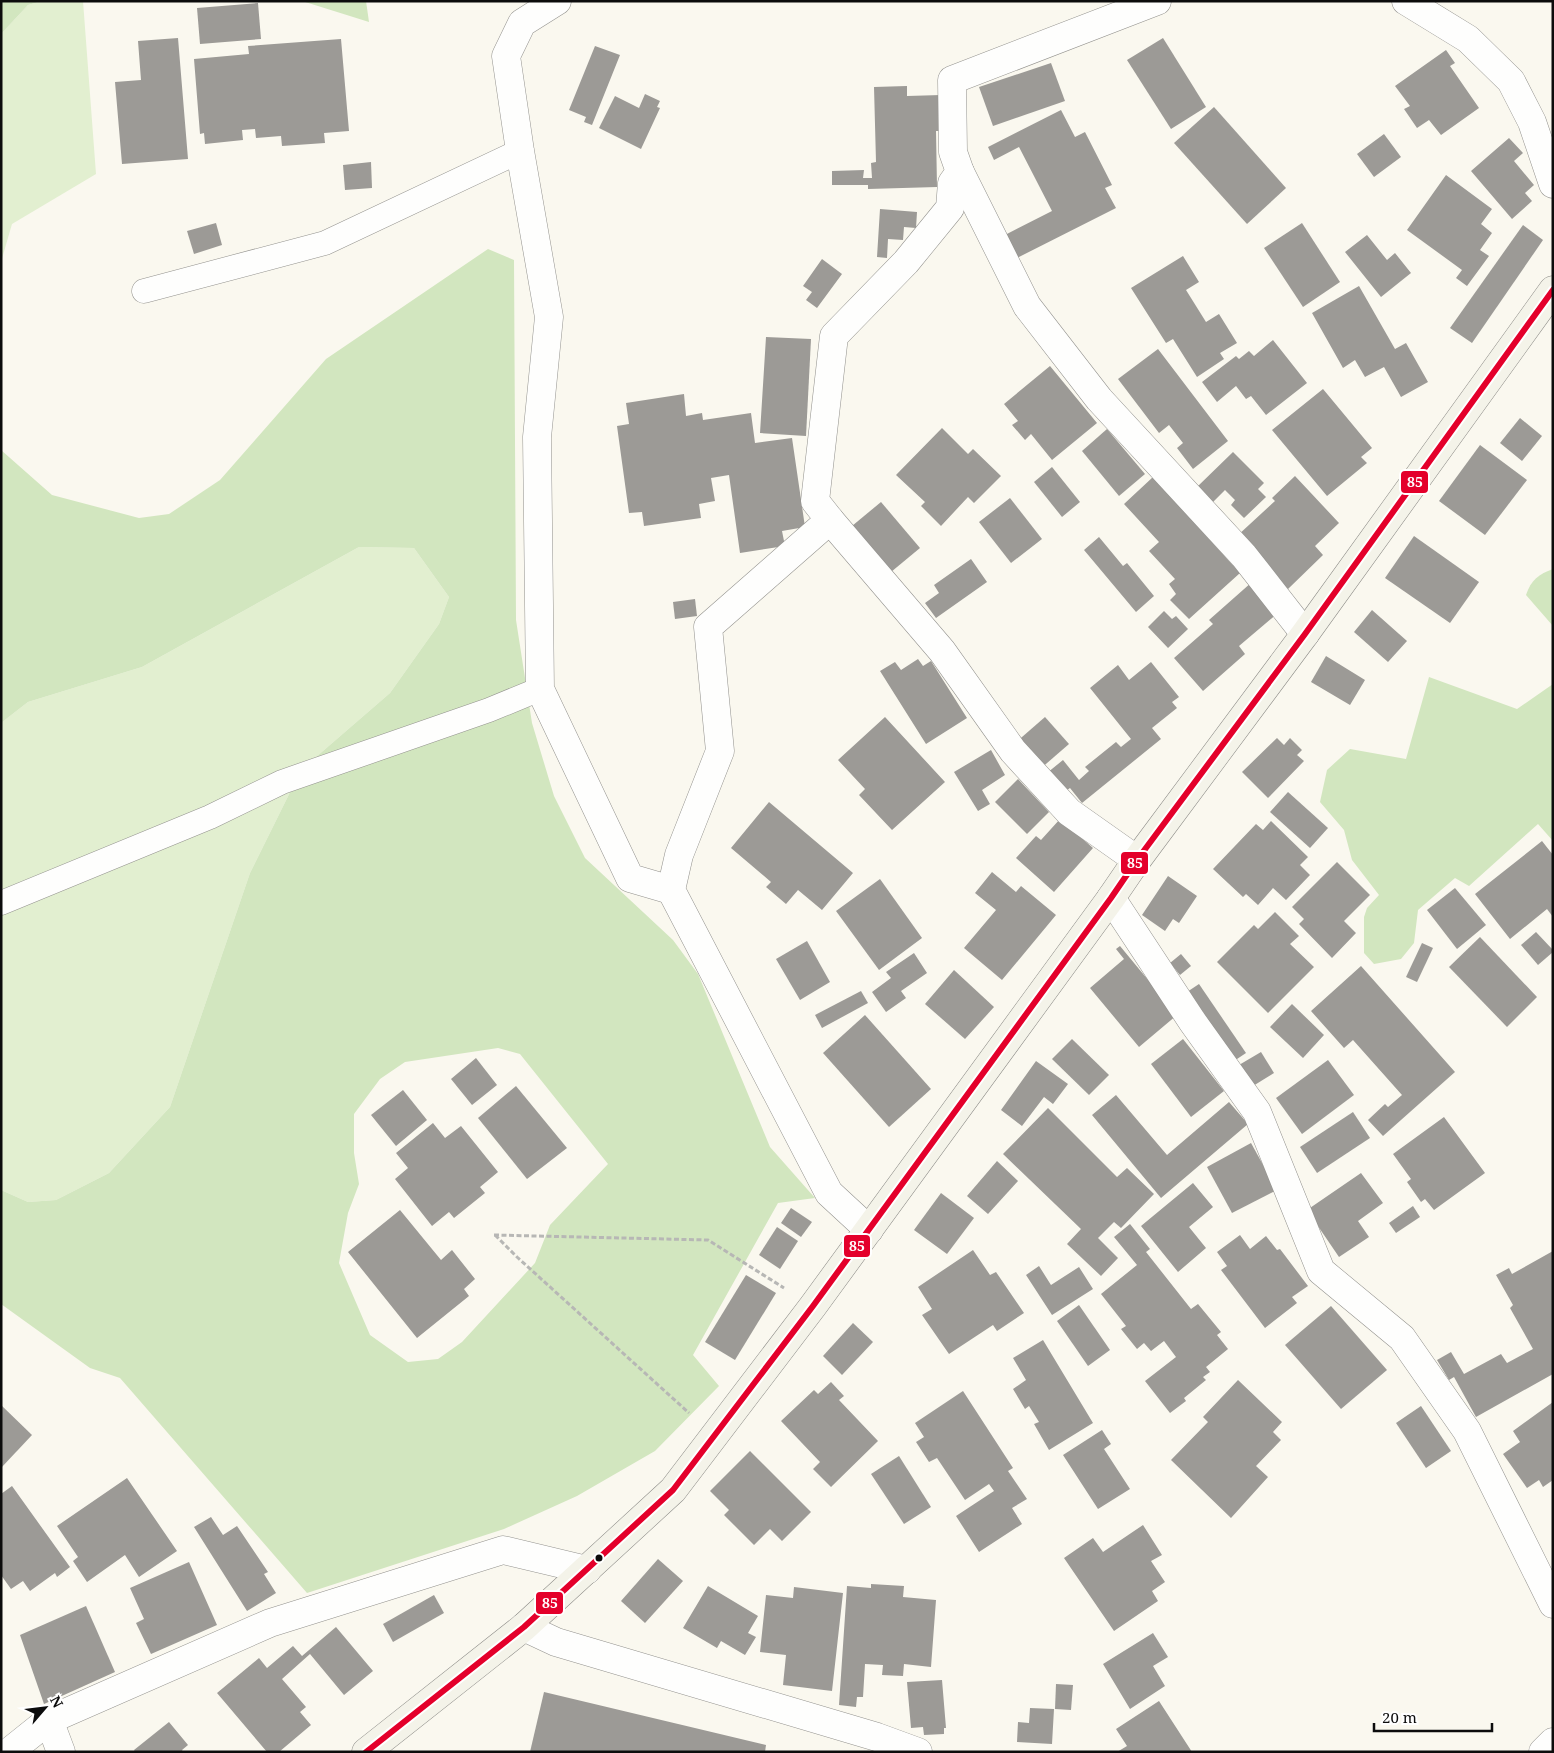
<svg xmlns="http://www.w3.org/2000/svg" width="1554" height="1753" font-family="'Noto Serif',serif">
<style>
.green{fill:#e2efd0}
.forest{fill:#d2e6bf;fill-rule:evenodd}
.building{fill:#9c9a96}
.lines{fill:none;stroke-linecap:round;stroke-linejoin:round}
.service-casing{stroke:#93928e;stroke-width:25}
.minor-casing{stroke:#93928e;stroke-width:29}
.secondary-casing{stroke:#8a8985;stroke-width:29}
.path{stroke:#b7b7b5;stroke-width:3;stroke-dasharray:5 2.5;stroke-linecap:butt}
.service{stroke:#fefefd;stroke-width:24}
.minor{stroke:#fefefd;stroke-width:28}
.secondary{stroke:#f4f3e9;stroke-width:28}
.bus-1-casing{stroke:#fff;stroke-width:10}
.bus-1{stroke:#e4002b;stroke-width:6}
.bus-dot{fill:#0c0c0c;stroke:#fff;stroke-width:2}
.line-badge{stroke:#fff;stroke-width:2}
.badge-label{font-size:14px;text-anchor:middle;font-weight:bold;fill:#fff}
</style>
<rect width="100%" height="100%" fill="#faf8ef"/>
<g class="green">
<polygon points="42,1 83,1 96,174 12,224 1,262 1,34 28,5"/>
<polygon points="359,547 414,548 449,597 439,624 390,693 301,770 250,873 170,1107 109,1173 56,1200 28,1202 1,1190 1,723 28,702 142,667"/>
</g>
<g class="forest">
<polygon points="1,1 42,1 28,5 1,34"/>
<polygon points="302,1 366,1 369,22"/>
<path d="M 488,249 L 514,260 L 516,620 L 532,723 L 554,796 L 585,858 L 673,940 L 698,974 L 770,1147 L 815,1198 L 778,1203 L 693,1355 L 719,1386 L 655,1451 L 577,1496 L 504,1529 L 307,1593 L 120,1378 L 90,1368 L 1,1304 L 1,1190 L 28,1202 L 56,1200 L 109,1173 L 170,1107 L 250,873 L 301,770 L 390,693 L 439,624 L 449,597 L 414,548 L 359,547 L 142,667 L 28,702 L 1,723 L 1,450 L 52,495 L 139,518 L 169,514 L 220,480 L 326,359 ZM 498,1048 L 520,1054 L 608,1164 L 550,1225 L 535,1263 L 462,1342 L 438,1359 L 408,1362 L 370,1335 L 339,1263 L 348,1213 L 359,1184 L 354,1153 L 354,1114 L 380,1079 L 405,1062 Z"/>
<path d="M 1553,569 L 1553,626 L 1526,595 C 1531,580 1539,574 1553,569 Z"/>
<polygon points="1429,677 1517,709 1553,684 1553,841 1538,824 1469,886 1455,878 1418,910 1414,943 1401,959 1374,964 1364,953 1364,917 1367,908 1379,895 1352,860 1344,830 1320,802 1327,770 1350,749 1406,759"/>
</g>
<g class="building">
<polygon points="258,3 261,39 200,44 197,8"/>
<polygon points="178,38 188,159 122,164 115,82 141,80 138,41"/>
<polygon points="1163,38 1206,107 1171,129 1127,60"/>
<polygon points="341,39 349,131 324,133 325,143 282,146 281,136 256,138 255,129 242,130 243,140 205,144 204,133 200,134 194,59 249,54 248,46"/>
<polygon points="595,46 620,55 592,125 584,122 586,117 569,110"/>
<polygon points="1446,50 1455,63 1450,66 1479,108 1441,135 1429,120 1417,128 1404,109 1410,106 1395,86"/>
<polygon points="1051,63 1065,101 993,126 979,87"/>
<polygon points="907,86 907,96 941,95 942,131 936,131 937,187 868,189 868,185 832,185 832,171 864,170 863,178 872,178 871,163 876,162 874,87"/>
<polygon points="645,94 660,101 657,107 660,108 641,149 599,128 615,96 639,108"/>
<polygon points="1214,107 1286,188 1247,224 1174,143"/>
<polygon points="1061,110 1075,137 1085,132 1112,185 1105,188 1116,208 1015,259 1003,236 1052,211 1019,147 994,160 988,147"/>
<polygon points="1384,134 1401,157 1374,177 1357,154"/>
<polygon points="1509,138 1523,153 1514,161 1534,185 1525,193 1532,201 1512,219 1471,171"/>
<polygon points="371,162 372,188 345,190 343,165"/>
<polygon points="1446,175 1492,209 1481,224 1492,233 1480,250 1489,256 1467,286 1456,278 1462,270 1407,230"/>
<polygon points="880,209 917,212 916,228 904,227 903,240 888,239 887,258 877,257"/>
<polygon points="216,223 222,245 194,254 187,231"/>
<polygon points="1302,223 1340,282 1303,307 1264,248"/>
<polygon points="1523,225 1543,240 1472,343 1450,328"/>
<polygon points="1367,235 1387,260 1395,253 1411,273 1381,297 1345,252"/>
<polygon points="1183,256 1199,282 1186,290 1206,322 1219,314 1237,343 1220,353 1224,359 1197,377 1173,339 1166,343 1131,288"/>
<polygon points="822,259 842,274 817,308 806,300 812,292 803,286"/>
<polygon points="1359,286 1395,349 1406,343 1428,382 1401,397 1384,367 1365,377 1355,360 1343,368 1312,313"/>
<polygon points="766,337 811,339 806,436 760,433"/>
<polygon points="1273,340 1307,383 1266,415 1251,396 1246,399 1236,386 1217,402 1202,382 1236,356 1239,359 1249,351 1254,356"/>
<polygon points="1158,349 1228,441 1193,469 1177,448 1183,443 1169,425 1159,433 1118,379"/>
<polygon points="1050,366 1097,423 1052,460 1031,434 1025,440 1012,425 1018,421 1004,404"/>
<polygon points="1323,389 1372,448 1361,457 1367,463 1327,496 1272,430"/>
<polygon points="684,394 686,416 702,413 703,420 751,413 755,443 792,438 805,527 782,531 785,546 740,553 729,475 711,478 715,501 699,504 701,518 644,526 642,512 629,513 617,426 629,424 626,403"/>
<polygon points="1520,418 1542,436 1522,461 1500,443"/>
<polygon points="942,428 968,454 973,449 1001,476 974,503 968,497 941,526 921,506 925,502 896,475"/>
<polygon points="1107,429 1145,474 1119,496 1082,451"/>
<polygon points="1480,445 1527,480 1485,535 1439,501"/>
<polygon points="1233,452 1264,483 1258,489 1266,497 1244,518 1231,505 1235,500 1225,490 1212,503 1197,487"/>
<polygon points="1052,467 1080,502 1062,517 1034,482"/>
<polygon points="1295,476 1339,523 1315,546 1323,555 1288,589 1237,536 1275,501 1272,498"/>
<polygon points="1153,477 1240,573 1189,619 1170,600 1176,594 1169,584 1175,579 1149,551 1159,542 1124,504"/>
<polygon points="1010,498 1042,539 1011,563 979,522"/>
<polygon points="881,502 920,548 891,572 852,526"/>
<polygon points="1414,536 1479,582 1450,623 1385,578"/>
<polygon points="1099,537 1123,566 1127,563 1154,596 1136,612 1084,550"/>
<polygon points="971,559 987,582 936,618 925,603 939,593 934,585"/>
<polygon points="1252,582 1278,613 1239,646 1245,654 1203,691 1174,658 1213,624 1209,620"/>
<polygon points="695,599 697,616 675,619 673,602"/>
<polygon points="1372,610 1407,641 1388,662 1354,632"/>
<polygon points="1164,611 1172,619 1176,616 1188,629 1168,648 1148,627"/>
<polygon points="1326,656 1365,680 1350,705 1311,682"/>
<polygon points="918,659 923,666 931,661 967,718 926,744 880,671 895,662 901,670"/>
<polygon points="1151,662 1179,697 1172,702 1177,708 1152,728 1161,739 1082,803 1070,788 1063,793 1047,773 1063,760 1079,780 1089,771 1085,767 1116,742 1121,747 1131,739 1090,688 1118,665 1129,680"/>
<polygon points="885,717 945,782 892,830 859,795 865,789 838,760"/>
<polygon points="1045,717 1069,744 1039,770 1015,743"/>
<polygon points="1277,738 1284,745 1290,738 1302,750 1297,755 1304,761 1268,798 1242,772"/>
<polygon points="991,750 1005,775 982,790 990,804 978,811 954,772"/>
<polygon points="1018,779 1049,812 1027,834 995,802"/>
<polygon points="1288,792 1328,828 1310,848 1270,812"/>
<polygon points="769,802 853,873 822,910 798,890 786,904 766,887 771,882 731,848"/>
<polygon points="1060,819 1093,848 1054,892 1016,858 1036,836 1041,840"/>
<polygon points="1271,821 1308,857 1300,865 1310,875 1286,900 1273,888 1258,905 1246,894 1243,897 1213,869 1256,824 1263,830"/>
<polygon points="1542,841 1553,855 1553,917 1547,909 1510,939 1475,894"/>
<polygon points="1337,862 1370,895 1344,921 1356,933 1332,958 1299,924 1304,919 1292,907"/>
<polygon points="992,872 1016,892 1021,886 1056,915 1002,980 964,948 996,910 975,893"/>
<polygon points="1168,876 1197,896 1179,923 1173,919 1165,931 1142,915"/>
<polygon points="880,879 922,938 879,970 836,911"/>
<polygon points="1455,888 1486,925 1457,949 1427,910"/>
<polygon points="1275,912 1299,936 1290,944 1314,967 1268,1013 1217,962 1254,925 1258,929"/>
<polygon points="1536,932 1553,950 1553,952 1538,965 1521,945"/>
<polygon points="1480,937 1537,997 1507,1027 1449,967"/>
<polygon points="807,941 830,982 800,1000 776,959"/>
<polygon points="1422,943 1433,948 1417,982 1406,977"/>
<polygon points="1120,946 1177,1015 1139,1047 1090,988 1124,959 1116,949"/>
<polygon points="914,953 927,973 901,991 906,998 886,1012 872,992 891,978 886,972"/>
<polygon points="1181,954 1191,966 1180,975 1170,963"/>
<polygon points="1361,966 1455,1072 1383,1136 1368,1120 1385,1104 1388,1107 1402,1095 1353,1040 1344,1048 1311,1011"/>
<polygon points="954,970 994,1007 965,1039 925,1004"/>
<polygon points="1199,984 1246,1053 1231,1063 1184,994"/>
<polygon points="861,991 868,1003 822,1028 815,1015"/>
<polygon points="1292,1004 1324,1035 1303,1058 1270,1027"/>
<polygon points="865,1015 931,1089 889,1127 823,1053"/>
<polygon points="1072,1039 1109,1075 1089,1095 1052,1059"/>
<polygon points="1183,1039 1224,1091 1191,1117 1151,1064"/>
<polygon points="1261,1052 1274,1073 1253,1086 1239,1065"/>
<polygon points="476,1058 497,1085 472,1105 451,1079"/>
<polygon points="1328,1060 1354,1095 1302,1134 1276,1098"/>
<polygon points="1036,1061 1068,1084 1053,1104 1044,1097 1022,1126 1001,1110"/>
<polygon points="516,1086 567,1148 527,1179 478,1118"/>
<polygon points="403,1090 427,1120 396,1146 371,1115"/>
<polygon points="1116,1095 1167,1155 1229,1102 1248,1124 1161,1198 1092,1115"/>
<polygon points="1048,1108 1117,1177 1127,1168 1154,1194 1121,1228 1114,1222 1098,1238 1118,1258 1101,1276 1067,1244 1081,1229 1003,1154"/>
<polygon points="1353,1112 1370,1138 1317,1173 1300,1147"/>
<polygon points="1444,1117 1485,1173 1434,1210 1425,1199 1421,1202 1407,1182 1411,1179 1393,1154"/>
<polygon points="433,1123 445,1138 461,1126 498,1172 480,1187 485,1193 454,1218 449,1212 432,1226 395,1179 408,1168 396,1153"/>
<polygon points="1251,1143 1277,1190 1232,1213 1207,1167"/>
<polygon points="997,1161 1018,1181 988,1214 967,1196"/>
<polygon points="1361,1173 1383,1203 1358,1221 1369,1237 1339,1257 1307,1210"/>
<polygon points="1193,1183 1213,1207 1189,1227 1206,1248 1178,1272 1141,1226"/>
<polygon points="941,1193 974,1218 947,1254 914,1230"/>
<polygon points="1413,1206 1420,1217 1396,1233 1389,1223"/>
<polygon points="791,1208 812,1222 801,1237 781,1223"/>
<polygon points="400,1210 441,1260 452,1250 475,1279 464,1289 469,1296 417,1338 348,1252"/>
<polygon points="1130,1224 1150,1249 1146,1252 1191,1309 1198,1304 1221,1332 1217,1335 1228,1349 1206,1367 1210,1372 1203,1377 1206,1380 1184,1398 1186,1401 1170,1413 1145,1381 1176,1357 1164,1341 1151,1351 1144,1343 1137,1349 1121,1329 1126,1326 1101,1294 1137,1265 1114,1237"/>
<polygon points="777,1227 798,1241 780,1269 759,1255"/>
<polygon points="1240,1235 1250,1249 1266,1236 1277,1250 1280,1249 1308,1286 1292,1297 1297,1303 1265,1328 1221,1270 1227,1266 1217,1252"/>
<polygon points="973,1250 990,1275 996,1272 1024,1313 997,1331 993,1325 949,1354 922,1315 932,1309 918,1287"/>
<polygon points="1553,1251 1553,1374 1476,1417 1454,1377 1449,1380 1437,1360 1451,1352 1464,1374 1501,1354 1507,1363 1533,1349 1510,1308 1513,1305 1496,1275 1509,1268 1512,1274"/>
<polygon points="1039,1266 1051,1285 1079,1267 1093,1289 1052,1315 1026,1275"/>
<polygon points="746,1275 776,1293 735,1360 705,1342"/>
<polygon points="1079,1305 1110,1350 1088,1366 1057,1321"/>
<polygon points="1331,1306 1387,1370 1341,1409 1285,1345"/>
<polygon points="853,1323 873,1342 842,1375 823,1356"/>
<polygon points="1043,1340 1093,1423 1049,1450 1034,1424 1039,1422 1029,1406 1025,1409 1013,1389 1026,1380 1013,1358"/>
<polygon points="1238,1380 1282,1422 1273,1432 1281,1440 1256,1466 1268,1477 1231,1518 1171,1460 1208,1422 1203,1417"/>
<polygon points="831,1382 844,1396 839,1400 878,1441 831,1487 813,1469 820,1462 781,1421 814,1390 818,1394"/>
<polygon points="963,1391 1013,1468 1008,1471 1027,1499 1012,1508 1022,1524 979,1552 956,1516 994,1491 989,1484 965,1500 937,1458 929,1462 916,1442 924,1437 915,1423"/>
<polygon points="1553,1402 1553,1480 1543,1487 1539,1480 1527,1488 1503,1454 1520,1442 1513,1431"/>
<polygon points="1,1405 32,1435 1,1468"/>
<polygon points="1421,1406 1451,1451 1426,1468 1396,1423"/>
<polygon points="1102,1430 1111,1444 1104,1449 1130,1489 1098,1509 1063,1455"/>
<polygon points="750,1451 811,1512 782,1541 770,1529 754,1545 724,1515 729,1510 710,1491"/>
<polygon points="899,1456 931,1507 904,1524 871,1474"/>
<polygon points="127,1478 177,1551 139,1577 125,1555 87,1582 73,1561 78,1557 57,1526"/>
<polygon points="12,1486 70,1567 57,1577 55,1573 30,1591 23,1581 11,1589 1,1575 1,1494"/>
<polygon points="211,1517 223,1535 237,1526 268,1572 264,1574 276,1593 247,1611 194,1527"/>
<polygon points="1143,1525 1162,1555 1151,1561 1165,1582 1152,1591 1158,1601 1114,1631 1064,1558 1093,1538 1103,1552"/>
<polygon points="658,1559 683,1581 645,1623 621,1601"/>
<polygon points="189,1562 217,1625 151,1654 136,1623 144,1619 130,1588"/>
<polygon points="871,1584 904,1586 903,1597 936,1600 931,1667 904,1664 903,1676 882,1675 883,1665 865,1664 863,1697 857,1697 856,1707 839,1705 847,1586 871,1588"/>
<polygon points="708,1586 758,1616 748,1633 756,1637 745,1655 721,1641 717,1648 683,1628"/>
<polygon points="794,1587 843,1593 832,1691 783,1685 786,1655 760,1652 766,1595 793,1598"/>
<polygon points="434,1595 444,1613 393,1642 383,1624"/>
<polygon points="86,1606 115,1672 44,1704 20,1635"/>
<polygon points="336,1627 373,1671 344,1695 310,1654 282,1679 306,1707 300,1712 311,1725 279,1752 267,1752 217,1693 259,1658 267,1668 293,1646 302,1656"/>
<polygon points="1153,1633 1168,1657 1153,1666 1165,1686 1130,1709 1103,1664"/>
<polygon points="942,1680 946,1728 944,1728 944,1734 924,1735 923,1727 911,1728 907,1682"/>
<polygon points="1056,1684 1073,1685 1071,1710 1055,1709"/>
<polygon points="544,1692 766,1745 765,1752 530,1752"/>
<polygon points="1159,1701 1192,1752 1117,1752 1127,1746 1116,1729"/>
<polygon points="1030,1708 1054,1709 1052,1744 1017,1742 1018,1722 1029,1723"/>
<polygon points="169,1722 188,1745 182,1750 183,1752 135,1752 134,1750"/>
</g>
<g class="lines">
<g class="service-casing">
<g id="service">
<polyline points="144,291 325,243 520,151"/>
<polyline points="1,903 210,817 282,782 489,710 540,689"/>
</g>
</g>
<g class="minor-casing">
<g id="minor">
<polyline points="557,1 522,23 506,56 520,151 549,317 537,437 540,689 630,878 671,890"/>
<polyline points="1406,1 1468,39 1511,81 1532,122 1553,184"/>
<polyline points="960,172 1027,306 1099,399 1244,556 1305,634"/>
<polyline points="830,520 942,651 1013,751 1069,812 1137,860"/>
<polyline points="1111,898 1192,1021 1257,1112 1321,1271 1402,1338 1467,1431 1553,1604"/>
<polyline points="869,1230 829,1193 671,890 679,855 720,751 708,627 830,520 815,501 834,336 906,262 950,208 952,183 960,172 953,152 952,80 1157,1"/>
<polyline points="524,1627 556,1642 877,1737 918,1752"/>
<polyline points="49,1720 61,1752"/>
<polyline points="9,1752 49,1720 270,1623 503,1550 587,1570"/>
<polyline points="1543,1752 1553,1742"/>
</g>
</g>
<g class="secondary-casing">
<polyline id="secondary" points="366,1752 524,1627 673,1490 813,1306 1111,898 1137,860 1305,634 1553,290"/>
</g>
<g class="path">
<polyline points="494,1235 708,1240 784,1288"/>
<polyline points="495,1235 517,1257 689,1413"/>
</g>
<use href="#service" class="service"/>
<use href="#minor" class="minor"/>
<use href="#secondary" class="secondary"/>
<g class="bus-1-casing">
<polyline id="bus-1" points="366,1752 524,1627 673,1490 813,1306 1111,898 1137,860 1305,634 1553,290"/>
</g>
<use href="#bus-1" class="bus-1"/>
</g>
<circle class="bus-dot" cx="599" cy="1558" r="4.5"/>
<g class="line-badge">
<rect x="1400" y="470" width="29" height="24" rx="5" fill="#e4002b"/>
<rect x="1120" y="851" width="29" height="24" rx="5" fill="#e4002b"/>
<rect x="843" y="1234" width="28" height="24" rx="5" fill="#e4002b"/>
<rect x="535" y="1591" width="29" height="24" rx="5" fill="#e4002b"/>
</g>
<g class="badge-label">
<text x="1415" y="487">85</text>
<text x="1135" y="868">85</text>
<text x="857" y="1251">85</text>
<text x="550" y="1608">85</text>
</g>
<rect width="1554" height="1753" fill="none" stroke="#0c0c0c" stroke-width="5"/>
<g transform="translate(45 1708) rotate(62)" stroke="#ffffff" stroke-width="4" paint-order="stroke">
<path d="M0-4L9 19L0 12L-9 19Z" fill="#0c0c0c"/>
<text y="-8" font-size="14" font-weight="bold" text-anchor="middle" fill="#0c0c0c">N</text>
</g>
<path d="M1374 1723v8h118v-8" fill="none" stroke="#0c0c0c" stroke-width="2.5"/>
<text x="1382" y="1723" font-size="15" fill="#0c0c0c" stroke="#ffffff" stroke-width="4" paint-order="stroke">20 m</text>
</svg>
